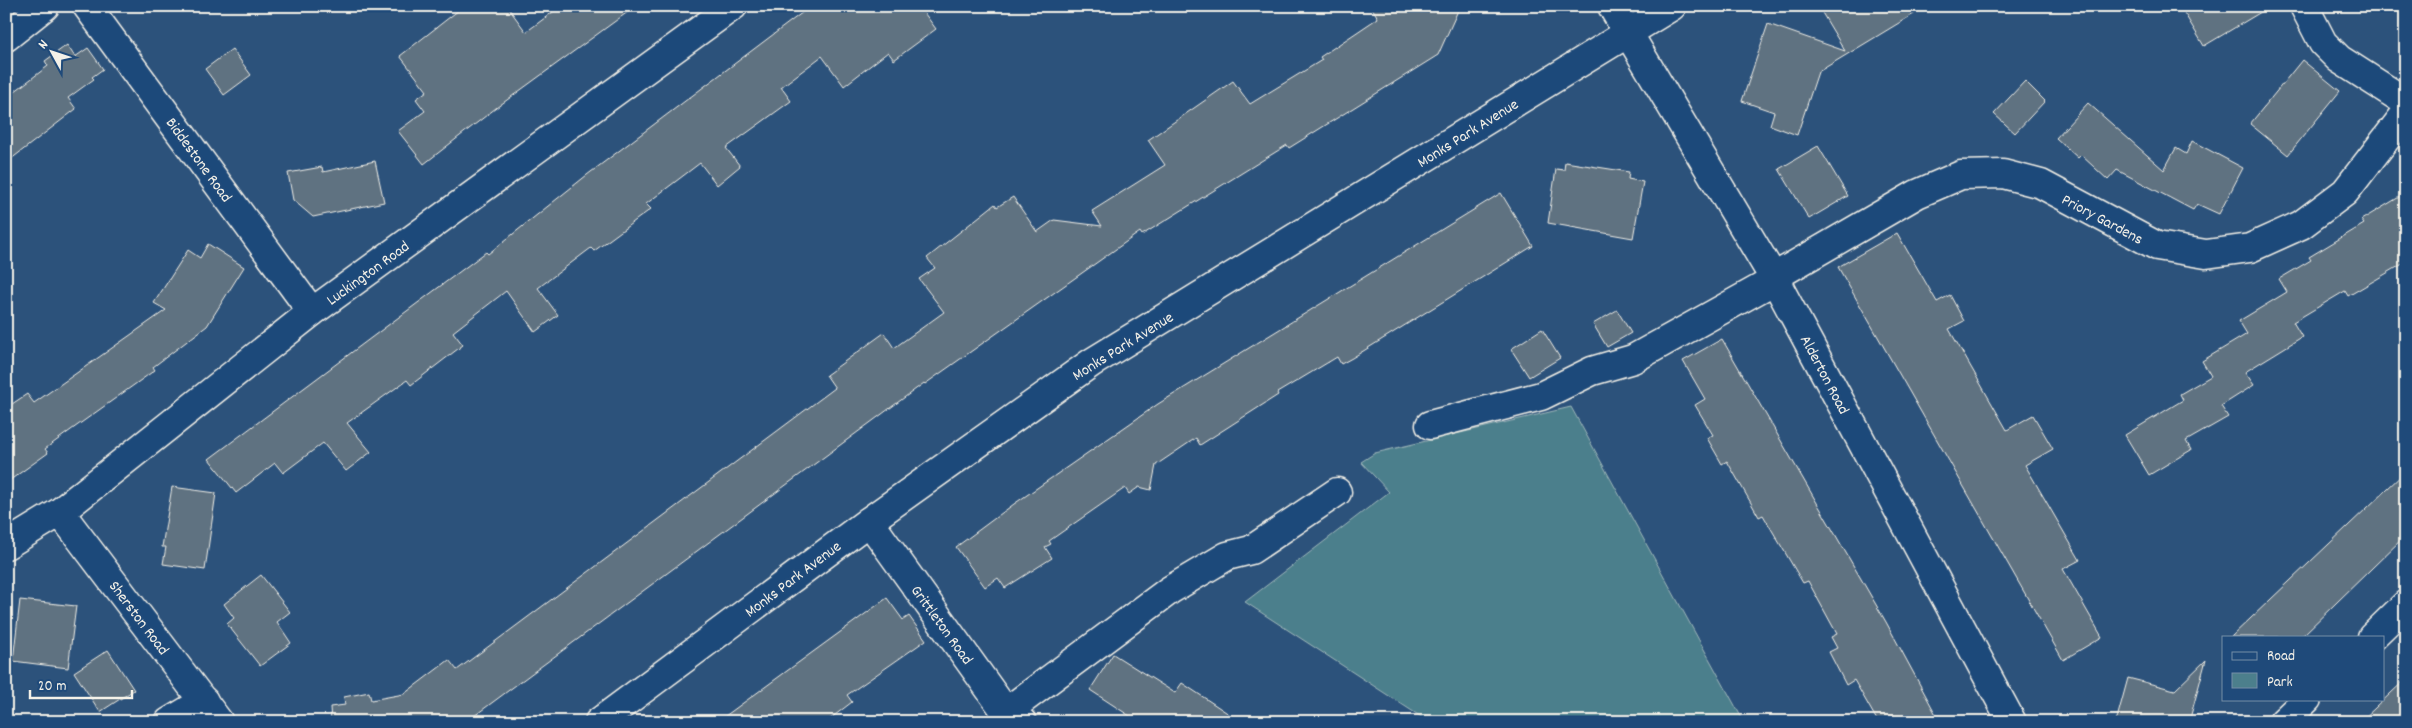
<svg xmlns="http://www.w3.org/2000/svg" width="2412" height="728" font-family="Dekko,sans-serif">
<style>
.green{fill:#4c7f8c;stroke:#a0b8ba}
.building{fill:#5f7281;stroke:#f4f1e8}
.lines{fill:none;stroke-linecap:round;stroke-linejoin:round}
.minor-casing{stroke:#f4f1e8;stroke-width:31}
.minor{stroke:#1f4a7a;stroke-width:28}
.labels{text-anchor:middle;stroke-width:5;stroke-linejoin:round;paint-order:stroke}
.street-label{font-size:16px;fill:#f4f1e8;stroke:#1f4a7a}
</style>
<rect width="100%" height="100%" fill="#2c527b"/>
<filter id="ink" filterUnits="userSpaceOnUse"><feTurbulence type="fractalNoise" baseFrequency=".02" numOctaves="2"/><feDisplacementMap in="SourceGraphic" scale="10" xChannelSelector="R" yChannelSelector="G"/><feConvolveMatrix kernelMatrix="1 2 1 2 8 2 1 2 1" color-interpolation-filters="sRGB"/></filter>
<g filter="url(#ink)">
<polygon class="green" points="1571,407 1744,722 1429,722 1245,602 1389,492 1361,462 1375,453"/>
<g class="building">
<polygon points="464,6 507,6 526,32 561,6 636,6 496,108 424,164 398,131 425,111 416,99 427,91 400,56"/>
<polygon points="811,6 919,6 936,29 894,60 888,52 844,86 822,56 781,87 791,101 726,148 740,166 717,185 700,163 646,204 651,209 594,251 591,248 538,288 558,315 535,332 506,291 453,332 463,345 411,385 407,380 347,423 371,452 346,471 323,443 283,473 275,463 236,493 209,459 486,252 488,254 587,175"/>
<polygon points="1371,6 1460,6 1438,55 1289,148 1287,145 1142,235 1140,232 925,384 924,383 466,722 331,722 330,707 345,705 344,697 369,692 371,700 404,694 449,660 457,670 835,388 826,375 884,333 894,348 944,312 919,279 935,268 927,258 995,204 997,207 1013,197 1037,232 1054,220 1102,226 1092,211 1165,165 1148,140 1233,81 1250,104 1322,60 1320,57 1378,18"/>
<polygon points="1818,6 1927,6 1818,72 1797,135 1770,125 1774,112 1742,101 1768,24 1845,51"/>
<polygon points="2180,6 2271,6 2204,46"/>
<polygon points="67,45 75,57 88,48 103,69 92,77 94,79 68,98 76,109 6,163 6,98 48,66 45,61"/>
<polygon points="232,49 251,75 224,95 205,69"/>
<polygon points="2302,60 2340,91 2288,155 2250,124"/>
<polygon points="2025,81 2045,101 2015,133 1994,114"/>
<polygon points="2088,103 2164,170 2176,148 2186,154 2192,141 2243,168 2219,214 2197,204 2193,210 2117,170 2108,180 2081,155 2078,158 2056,138"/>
<polygon points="1818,146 1848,196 1809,219 1779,169"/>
<polygon points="375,161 384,202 313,217 293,200 288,173 322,167 323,172"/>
<polygon points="1565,162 1629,172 1628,179 1643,182 1633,238 1548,223 1556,169 1564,170"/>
<polygon points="1501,193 1533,246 1352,358 1341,364 1337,357 1277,393 1278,395 1200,445 1196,438 1156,465 1151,490 1139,487 1129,494 1125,488 1049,541 1051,544 1045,547 1052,558 1005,588 998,578 985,587 956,547 1014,504 1158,404"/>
<polygon points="2406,193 2406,262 2348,296 2345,291 2293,322 2302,337 2245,372 2254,385 2221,406 2228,417 2186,441 2191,450 2149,475 2125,435 2183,400 2180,394 2211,376 2202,361 2247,334 2239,321 2287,292 2279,279 2311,260 2309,257 2364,224 2361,220"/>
<polygon points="1897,233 1937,302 1950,295 1964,321 1949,329 2007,430 2033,415 2053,449 2025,465 2080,560 2063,569 2102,637 2063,660 1838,267"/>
<polygon points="208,244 244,267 207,326 153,367 155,370 71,430 45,449 48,453 6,483 6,408 27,394 34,403 166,310 154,303 188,250 200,258"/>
<polygon points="1617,310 1631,333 1607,347 1593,324"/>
<polygon points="1542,329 1560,358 1529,377 1511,349"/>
<polygon points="1722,339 1886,622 1940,722 1878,722 1854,680 1846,685 1829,652 1837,648 1831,637 1837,634 1808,581 1803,583 1763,515 1759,517 1727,461 1722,464 1707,438 1713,435 1695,405 1705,399 1683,361"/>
<polygon points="2406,471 2406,535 2301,637 2231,637"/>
<polygon points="172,487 216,493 205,570 163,564 166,547 162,547"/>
<polygon points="261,575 290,612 277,622 291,643 260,666 227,624 234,618 224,604"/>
<polygon points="887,598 903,620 909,616 926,640 847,695 852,702 826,722 717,722"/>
<polygon points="20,600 76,606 68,668 13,661"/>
<polygon points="108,650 134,690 100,712 74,672"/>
<polygon points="1113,654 1175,693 1182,683 1241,722 1139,722 1090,690"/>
<polygon points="2206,660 2189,722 2116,722 2128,678 2175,690"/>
<polygon points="2406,679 2406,722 2360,722"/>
</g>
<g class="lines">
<g class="minor-casing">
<g id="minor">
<polyline points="87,6 312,312"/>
<polyline points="1612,6 1775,280 2012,722"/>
<polyline points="2304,6 2323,43 2339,59 2406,102"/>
<polyline points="6,37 45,6"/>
<polyline points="1774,277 1917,194 1961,175 2003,174 2041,184 2157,246 2206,254 2250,248 2301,225 2345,192 2406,113"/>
<polyline points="1430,425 1541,396 1592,371 1633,359 1775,280"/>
<polyline points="60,512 219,722"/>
<polyline points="869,521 1006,712 1022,722"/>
<polyline points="6,545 60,512 312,312 733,6"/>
<polyline points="2372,637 2406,604"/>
<polyline points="1006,712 1170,590 1227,556 1251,550 1337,492"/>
<polyline points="169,722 204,701"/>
<polyline points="599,722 869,521 1091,363 1672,6"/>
<polyline points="2283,722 2307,699"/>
</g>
</g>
<use href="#minor" class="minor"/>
</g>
</g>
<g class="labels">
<g class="street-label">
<text transform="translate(1467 132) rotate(-32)" y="6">Monks Park Avenue</text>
<text transform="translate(200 159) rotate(54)" y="6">Biddestone Road</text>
<text transform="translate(2103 218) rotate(28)" y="6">Priory Gardens</text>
<text transform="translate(367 272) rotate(-36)" y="6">Luckington Road</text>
<text transform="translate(1122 345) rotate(-32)" y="6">Monks Park Avenue</text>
<text transform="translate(1826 374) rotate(62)" y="6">Alderton Road</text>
<text transform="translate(792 578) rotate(-37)" y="6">Monks Park Avenue</text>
<text transform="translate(140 617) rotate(53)" y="6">Sherston Road</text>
<text transform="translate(943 624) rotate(54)" y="6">Grittleton Road</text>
</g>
</g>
<rect width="2412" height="728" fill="none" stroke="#1f4a7a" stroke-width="25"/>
<rect x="12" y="12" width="2387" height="703" fill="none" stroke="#f4f1e8" stroke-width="2" filter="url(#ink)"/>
<rect x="2222" y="636" width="162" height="65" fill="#1f4a7a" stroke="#748da6"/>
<rect x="2232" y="652" width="25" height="8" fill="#1f4a7a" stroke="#748da6"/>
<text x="2267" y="660" font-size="15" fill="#f4f1e8">Road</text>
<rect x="2232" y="673" width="25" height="15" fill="#4c7f8c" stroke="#748da6"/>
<text x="2267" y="686" font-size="15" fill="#f4f1e8">Park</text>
<g transform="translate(52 52) rotate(310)" stroke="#1f4a7a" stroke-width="4" paint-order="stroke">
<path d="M0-4L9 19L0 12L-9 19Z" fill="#f4f1e8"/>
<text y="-8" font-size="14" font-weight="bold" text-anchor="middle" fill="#f4f1e8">N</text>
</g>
<path d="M30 690v8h102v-8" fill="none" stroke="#f4f1e8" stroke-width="2.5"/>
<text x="38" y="690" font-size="15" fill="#f4f1e8" stroke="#1f4a7a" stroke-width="4" paint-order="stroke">20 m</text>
</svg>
